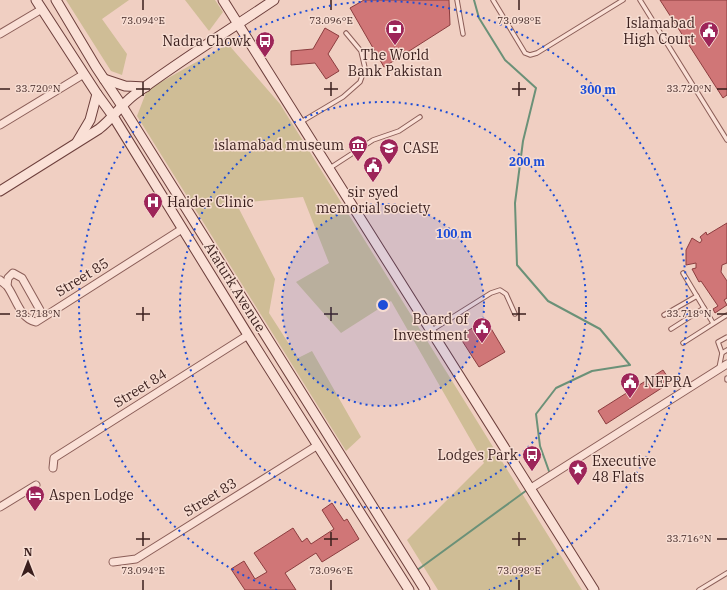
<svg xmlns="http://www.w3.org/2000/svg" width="727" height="590" font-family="'IBM Plex Serif',serif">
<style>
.green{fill:#cfbd96}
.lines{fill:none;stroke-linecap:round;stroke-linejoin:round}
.stream{stroke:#6b9178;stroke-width:2}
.building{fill:#d07677;stroke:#8c3d3f}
.lane-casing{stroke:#8b5e58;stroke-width:5.5}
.street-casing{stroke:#8b5e58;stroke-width:9}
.secondary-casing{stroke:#6d3f3c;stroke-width:11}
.lane{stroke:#fae0d6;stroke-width:3.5}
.street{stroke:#fae0d6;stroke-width:7}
.secondary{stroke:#fae0d6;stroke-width:9}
.ticks{fill:none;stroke:#3a1f1d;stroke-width:1.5}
.ring{fill:none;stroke:#1d4ed8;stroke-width:2;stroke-dasharray:2 4}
.labels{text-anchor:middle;stroke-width:3;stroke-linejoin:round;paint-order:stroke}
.poi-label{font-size:14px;fill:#3a1f1d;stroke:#f7ddd2;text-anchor:end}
.street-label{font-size:14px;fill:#3a1f1d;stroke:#f7ddd2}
.ticks-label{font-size:10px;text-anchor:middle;fill:#3a1f1d;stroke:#f7ddd2;stroke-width:3;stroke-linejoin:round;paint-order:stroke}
.centre{fill:#1d4ed8;stroke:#f7ddd2;stroke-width:2}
.ring-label{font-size:12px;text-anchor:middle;font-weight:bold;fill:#1d4ed8;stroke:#f7ddd2;stroke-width:3;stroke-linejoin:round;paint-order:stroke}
</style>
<rect width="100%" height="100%" fill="#f0cfc2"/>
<g class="green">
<polygon points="66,0 129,0 102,19 127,54 122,75 111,71"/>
<polygon points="185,0 215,0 223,12 209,31"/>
<polygon points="228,44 280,104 582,590 438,590 407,540 484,463 391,301 341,333 296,282 329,263 303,197 236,203 275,279 269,313 298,358 312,351 361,437 346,451 137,116 147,90"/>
</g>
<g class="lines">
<g class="stream">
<polyline points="474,0 479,18 505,60 536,88 523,141 515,203 517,265 548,301 600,329 630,365 592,371 556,388 536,414 540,446 550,474 549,474"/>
<polyline points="416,571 527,490"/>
</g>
</g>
<g class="building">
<polygon points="364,0 449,0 450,25 384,67 350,8"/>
<polygon points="660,0 727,0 727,95 723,98"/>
<polygon points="325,28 339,36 328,54 339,71 326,79 315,63 291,65 291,51 313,49"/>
<polygon points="727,223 727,263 722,265 721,272 727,281 727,298 724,300 727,305 715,313 713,309 718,306 701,281 699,282 692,269 696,268 696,263 686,265 686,250 692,238 700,243 702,240 700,237 706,232 707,235"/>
<polygon points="486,320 505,352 479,367 459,336"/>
<polygon points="663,370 671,382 606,424 598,411"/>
<polygon points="332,503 344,521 347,519 359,539 322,562 316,553 285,573 296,590 245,590 231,569 244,561 255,579 267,572 254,553 293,528 302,542 307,538 311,544 334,529 322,510"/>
</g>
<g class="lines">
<g class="lane-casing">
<g id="lane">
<polyline points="457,0 463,34"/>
<polyline points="493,0 525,53 530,55 537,53 623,0"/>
<polyline points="640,0 727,140"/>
<polyline points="301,122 343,97 360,82 365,68 361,51 346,33"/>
<polyline points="330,168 373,140 399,131 420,117"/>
<polyline points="683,273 713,323"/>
<polyline points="664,315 697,296"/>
<polyline points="671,329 704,308"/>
<polyline points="432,330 491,293 500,290 506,294 515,314"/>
<polyline points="683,343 727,315"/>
<polyline points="722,353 727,350"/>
<polyline points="719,368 722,353 718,342 727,337"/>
<polyline points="727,378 727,380"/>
<polyline points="699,590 727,573"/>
</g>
</g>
<g class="street-casing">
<g id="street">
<polyline points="0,34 42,9"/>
<polyline points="0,125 84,74"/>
<path d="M 0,280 C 2,282 5,284 7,286 C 16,298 20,319 36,322 L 182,229"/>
<polyline points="7,285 8,278 13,273 22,278 40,310"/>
<polyline points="53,468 54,458 248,335"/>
<polyline points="531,488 727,364"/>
<polyline points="0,507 36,485"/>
<polyline points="113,562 136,559 318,445"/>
</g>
</g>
<g class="secondary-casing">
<g id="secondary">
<polyline points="36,0 97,94 113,116 248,335 409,590"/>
<polyline points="56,0 96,67 122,106 425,590"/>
<polyline points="223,0 594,590"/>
<polyline points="104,79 125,86 146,87"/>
<polyline points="77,142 90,120 97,94"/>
<path d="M 0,191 L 99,129 C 112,119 121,105 134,95 C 179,61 228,31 274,0"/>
</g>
</g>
<use href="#lane" class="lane"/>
<use href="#street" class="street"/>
<use href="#secondary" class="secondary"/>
</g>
<path class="ticks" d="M 143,0 L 143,10M 331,0 L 331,10M 519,0 L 519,10M 143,82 L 143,96M 331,82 L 331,96M 519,82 L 519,96M 0,89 L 10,89M 136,89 L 150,89M 324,89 L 338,89M 512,89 L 526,89M 717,89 L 727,89M 143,307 L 143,321M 331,307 L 331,321M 519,307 L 519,321M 0,314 L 10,314M 136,314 L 150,314M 324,314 L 338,314M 512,314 L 526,314M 717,314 L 727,314M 143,532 L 143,546M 331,532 L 331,546M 519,532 L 519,546M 136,539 L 150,539M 324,539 L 338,539M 512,539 L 526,539M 717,539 L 727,539M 143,580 L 143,590M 331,580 L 331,590M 519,580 L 519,590"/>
<circle cx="383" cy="305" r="101" fill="#1d4ed8" fill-opacity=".12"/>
<g class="ring">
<circle cx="383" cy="305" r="101"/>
<circle cx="383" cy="305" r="203"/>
<path d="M277 590A304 304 0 1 1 489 590"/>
</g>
<defs>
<g id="bank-pin" transform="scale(1)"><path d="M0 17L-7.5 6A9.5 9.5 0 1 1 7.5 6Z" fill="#9d2559" stroke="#f7ddd2"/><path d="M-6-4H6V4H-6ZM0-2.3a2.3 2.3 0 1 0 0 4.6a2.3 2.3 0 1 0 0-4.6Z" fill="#fff"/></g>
<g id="civic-pin" transform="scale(1)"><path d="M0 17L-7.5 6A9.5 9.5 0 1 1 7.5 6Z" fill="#9d2559" stroke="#f7ddd2"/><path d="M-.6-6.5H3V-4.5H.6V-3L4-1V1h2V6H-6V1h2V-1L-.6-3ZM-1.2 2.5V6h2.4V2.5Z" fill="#fff"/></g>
<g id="bus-pin" transform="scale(1)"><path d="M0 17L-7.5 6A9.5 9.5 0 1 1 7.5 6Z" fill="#9d2559" stroke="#f7ddd2"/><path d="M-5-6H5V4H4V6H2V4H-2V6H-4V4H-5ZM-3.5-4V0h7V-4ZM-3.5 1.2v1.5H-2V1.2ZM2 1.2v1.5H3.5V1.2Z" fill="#fff"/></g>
<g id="museum-pin" transform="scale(1)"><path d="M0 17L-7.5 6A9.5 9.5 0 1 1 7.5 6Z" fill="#9d2559" stroke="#f7ddd2"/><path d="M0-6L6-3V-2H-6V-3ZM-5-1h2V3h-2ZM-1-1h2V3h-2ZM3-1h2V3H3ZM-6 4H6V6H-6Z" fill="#fff"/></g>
<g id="university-pin" transform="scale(1)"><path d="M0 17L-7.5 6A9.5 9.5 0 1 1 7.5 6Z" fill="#9d2559" stroke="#f7ddd2"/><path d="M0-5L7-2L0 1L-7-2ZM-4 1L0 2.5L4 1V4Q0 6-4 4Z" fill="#fff"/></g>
<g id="hospital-pin" transform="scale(1)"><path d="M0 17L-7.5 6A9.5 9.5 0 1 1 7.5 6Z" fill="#9d2559" stroke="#f7ddd2"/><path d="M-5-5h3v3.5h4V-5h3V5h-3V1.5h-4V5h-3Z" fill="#fff"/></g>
<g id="sight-pin" transform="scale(1)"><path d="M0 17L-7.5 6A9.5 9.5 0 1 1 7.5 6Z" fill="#9d2559" stroke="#f7ddd2"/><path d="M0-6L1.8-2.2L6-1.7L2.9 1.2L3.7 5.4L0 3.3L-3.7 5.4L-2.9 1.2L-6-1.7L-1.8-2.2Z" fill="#fff"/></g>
<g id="hotel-pin" transform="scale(1)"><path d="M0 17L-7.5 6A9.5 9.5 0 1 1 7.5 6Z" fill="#9d2559" stroke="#f7ddd2"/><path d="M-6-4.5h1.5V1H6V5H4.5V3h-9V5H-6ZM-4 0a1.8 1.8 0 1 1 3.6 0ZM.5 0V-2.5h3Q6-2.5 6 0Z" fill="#fff"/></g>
</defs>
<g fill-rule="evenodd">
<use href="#bank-pin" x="395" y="29"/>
<use href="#civic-pin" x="709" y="31"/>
<use href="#bus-pin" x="265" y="41"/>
<use href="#museum-pin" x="358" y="145"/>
<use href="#university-pin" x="389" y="148"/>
<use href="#civic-pin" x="373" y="166"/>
<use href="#hospital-pin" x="153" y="202"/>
<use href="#civic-pin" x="482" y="327"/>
<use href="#civic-pin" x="630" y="382"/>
<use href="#bus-pin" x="532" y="455"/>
<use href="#sight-pin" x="578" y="469"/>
<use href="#hotel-pin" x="35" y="495"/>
</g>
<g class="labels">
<g class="poi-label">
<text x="695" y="28">Islamabad<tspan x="695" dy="16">High Court</tspan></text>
<text x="251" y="46">Nadra Chowk</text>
<text x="395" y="60" text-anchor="middle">The World<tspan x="395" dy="16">Bank Pakistan</tspan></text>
<text x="344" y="150">islamabad museum</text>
<text x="403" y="153" text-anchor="start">CASE</text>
<text x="373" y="197" text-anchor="middle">sir syed<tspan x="373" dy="16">memorial society</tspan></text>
<text x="167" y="207" text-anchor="start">Haider Clinic</text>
<text x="468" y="324">Board of<tspan x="468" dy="16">Investment</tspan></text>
<text x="644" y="387" text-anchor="start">NEPRA</text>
<text x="518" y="460">Lodges Park</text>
<text x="592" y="466" text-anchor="start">Executive<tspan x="592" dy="16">48 Flats</tspan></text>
<text x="49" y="500" text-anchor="start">Aspen Lodge</text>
</g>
<g class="street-label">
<text transform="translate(82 277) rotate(-32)" y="5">Street 85</text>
<text transform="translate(235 287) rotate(58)" y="5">Ataturk Avenue</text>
<text transform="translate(140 388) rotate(-32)" y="5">Street 84</text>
<text transform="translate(210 497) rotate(-32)" y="5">Street 83</text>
</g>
</g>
<g class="ticks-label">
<text x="143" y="24">73.094°E</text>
<text x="331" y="24">73.096°E</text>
<text x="519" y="24">73.098°E</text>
<text x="38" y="92">33.720°N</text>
<text x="689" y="92">33.720°N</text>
<text x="38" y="317">33.718°N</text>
<text x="689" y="317">33.718°N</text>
<text x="689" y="542">33.716°N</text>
<text x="143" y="574">73.094°E</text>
<text x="331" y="574">73.096°E</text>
<text x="519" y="574">73.098°E</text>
</g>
<circle cx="383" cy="305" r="6" class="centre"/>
<g class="ring-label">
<text x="598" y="94">300 m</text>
<text x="527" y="166">200 m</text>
<text x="454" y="238">100 m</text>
</g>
<g transform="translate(28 562)" stroke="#f7ddd2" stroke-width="3" paint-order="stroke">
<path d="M0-3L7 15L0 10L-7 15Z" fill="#3a1f1d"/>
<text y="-6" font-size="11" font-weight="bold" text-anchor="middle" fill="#3a1f1d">N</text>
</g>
</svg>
